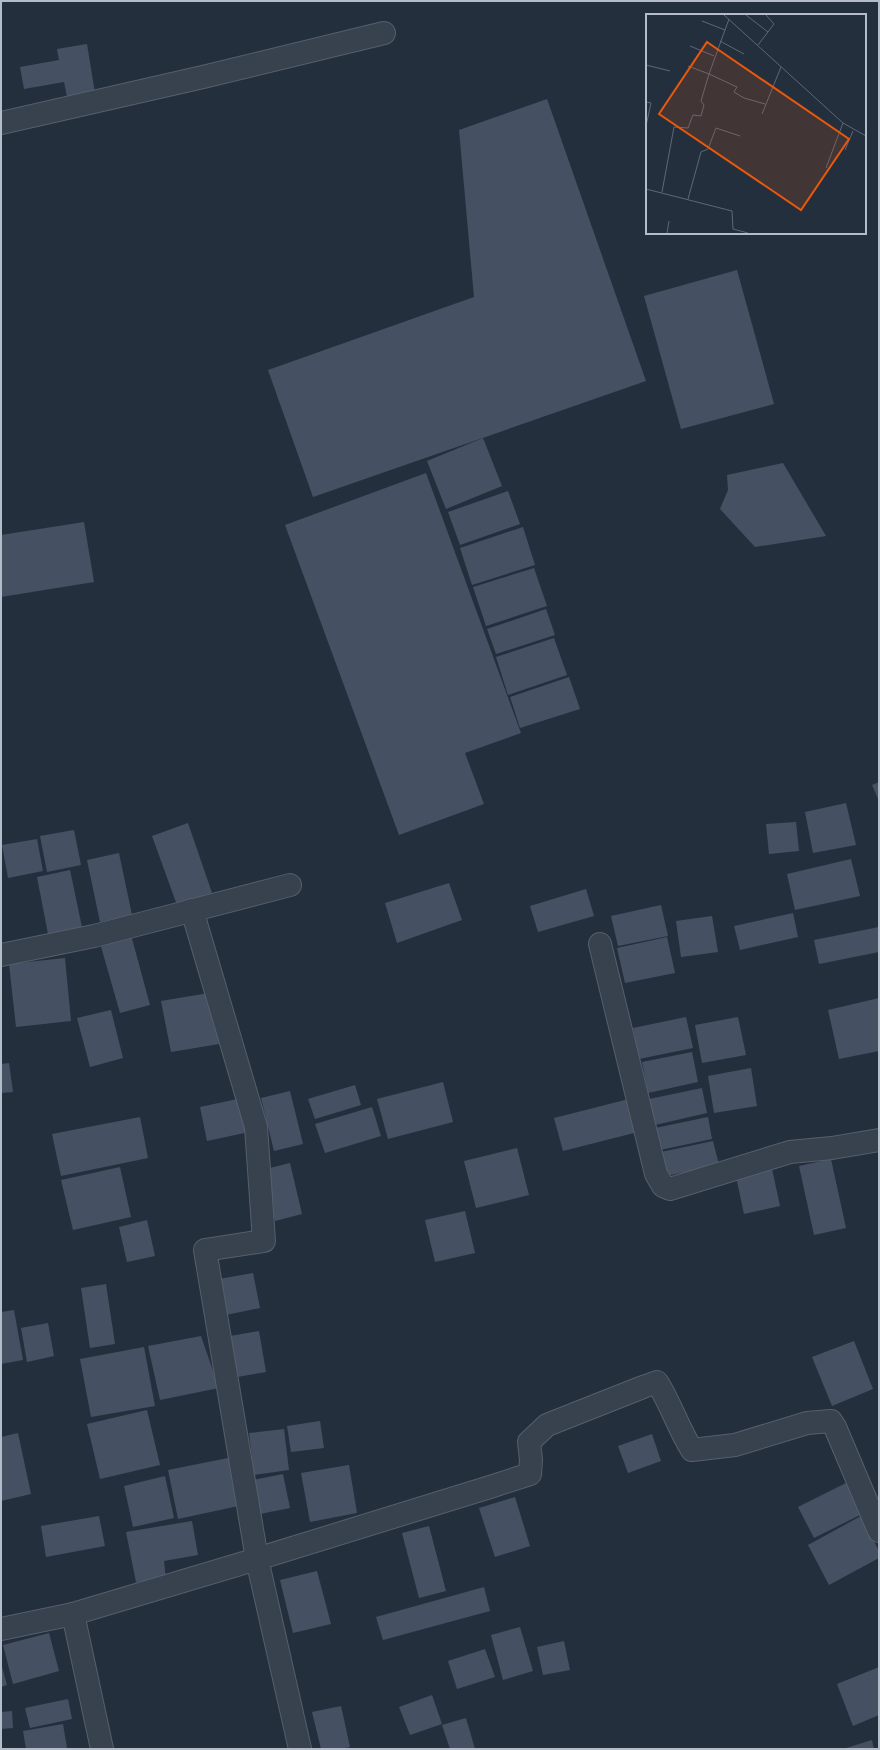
<svg xmlns="http://www.w3.org/2000/svg" width="880" height="1750" font-family="Raleway,sans-serif">
<style>
.building{fill:#455162}
.lines{fill:none;stroke-linecap:round;stroke-linejoin:round}
.minor-casing{stroke:#565f6c;stroke-width:24}
.minor{stroke:#38414e;stroke-width:22}
.inset-road{fill:none;stroke:#5e6776;stroke-width:1}
.view{fill:#e8590c;fill-opacity:0.15;stroke:#e8590c;stroke-width:2}
.inset-edge{fill:none;stroke:#b4bcc9;stroke-width:2}
</style>
<rect width="100%" height="100%" fill="#242f3e"/>
<g class="building">
<polygon points="87,44 95,93 67,97 64,82 24,89 20,67 59,60 57,49"/>
<polygon points="547,99 646,381 313,497 268,370 474,297 459,130"/>
<polygon points="737,270 774,404 681,429 644,296"/>
<polygon points="483,438 502,486 446,509 427,461"/>
<polygon points="783,463 826,536 755,547 720,509 728,490 727,475"/>
<polygon points="426,473 521,733 465,753 484,804 399,835 285,525"/>
<polygon points="508,491 520,524 460,545 448,512"/>
<polygon points="84,522 94,582 1,597 1,535"/>
<polygon points="523,527 535,565 472,585 460,548"/>
<polygon points="534,568 547,606 486,626 473,587"/>
<polygon points="546,609 555,635 496,654 487,629"/>
<polygon points="554,638 567,675 508,695 496,657"/>
<polygon points="569,677 580,709 520,728 510,697"/>
<polygon points="879,782 879,801 872,785"/>
<polygon points="846,803 856,845 813,853 805,812"/>
<polygon points="796,822 799,851 769,854 766,824"/>
<polygon points="188,823 212,893 177,905 152,836"/>
<polygon points="74,830 81,865 47,872 40,836"/>
<polygon points="37,839 43,871 8,878 2,845"/>
<polygon points="119,853 132,915 100,922 87,860"/>
<polygon points="851,859 860,896 795,910 787,874"/>
<polygon points="70,870 83,932 49,939 37,877"/>
<polygon points="449,883 462,920 397,943 385,903"/>
<polygon points="586,889 594,916 538,932 530,906"/>
<polygon points="661,905 668,936 618,946 611,916"/>
<polygon points="793,913 798,937 740,950 734,926"/>
<polygon points="712,916 718,952 681,957 676,921"/>
<polygon points="879,927 879,952 819,964 814,940"/>
<polygon points="131,935 150,1005 120,1013 100,943"/>
<polygon points="667,937 675,973 625,983 617,948"/>
<polygon points="65,958 71,1021 16,1027 9,964"/>
<polygon points="209,993 219,1044 171,1052 161,1001"/>
<polygon points="879,998 879,1051 839,1059 828,1010"/>
<polygon points="111,1010 123,1058 90,1067 77,1018"/>
<polygon points="686,1017 693,1048 639,1059 633,1028"/>
<polygon points="738,1017 746,1055 702,1063 695,1025"/>
<polygon points="692,1052 698,1082 648,1093 642,1062"/>
<polygon points="9,1063 13,1092 1,1093 1,1064"/>
<polygon points="751,1068 757,1106 714,1113 708,1076"/>
<polygon points="443,1082 453,1122 388,1139 377,1099"/>
<polygon points="355,1085 361,1105 315,1119 308,1099"/>
<polygon points="702,1088 707,1113 655,1125 649,1099"/>
<polygon points="290,1091 303,1144 274,1151 261,1098"/>
<polygon points="242,1098 249,1132 207,1141 200,1107"/>
<polygon points="629,1099 638,1132 563,1151 554,1118"/>
<polygon points="372,1107 381,1136 325,1153 315,1124"/>
<polygon points="140,1117 148,1158 61,1176 52,1134"/>
<polygon points="708,1117 712,1139 660,1150 655,1128"/>
<polygon points="713,1141 719,1165 666,1176 661,1152"/>
<polygon points="517,1148 529,1195 476,1208 464,1161"/>
<polygon points="831,1159 846,1228 814,1235 799,1166"/>
<polygon points="290,1163 302,1214 275,1221 262,1170"/>
<polygon points="771,1164 780,1206 744,1214 735,1172"/>
<polygon points="120,1167 131,1217 73,1230 61,1180"/>
<polygon points="465,1211 475,1253 435,1262 425,1220"/>
<polygon points="147,1220 155,1256 127,1262 119,1227"/>
<polygon points="253,1273 260,1308 226,1315 219,1279"/>
<polygon points="106,1284 115,1344 90,1348 81,1288"/>
<polygon points="14,1310 23,1360 1,1364 1,1312"/>
<polygon points="48,1323 54,1356 27,1362 21,1328"/>
<polygon points="259,1331 266,1372 237,1377 230,1336"/>
<polygon points="201,1336 219,1388 160,1400 148,1346"/>
<polygon points="854,1341 873,1389 832,1406 812,1357"/>
<polygon points="144,1347 155,1406 91,1417 80,1359"/>
<polygon points="147,1410 160,1465 100,1479 87,1424"/>
<polygon points="320,1421 324,1448 291,1452 287,1426"/>
<polygon points="284,1429 289,1470 254,1475 249,1433"/>
<polygon points="18,1433 31,1494 1,1501 1,1437"/>
<polygon points="652,1434 661,1461 628,1473 618,1446"/>
<polygon points="233,1457 243,1505 178,1519 168,1470"/>
<polygon points="349,1465 357,1513 310,1522 301,1473"/>
<polygon points="283,1474 290,1508 260,1514 253,1480"/>
<polygon points="165,1476 174,1518 133,1527 124,1486"/>
<polygon points="850,1481 866,1512 814,1538 798,1507"/>
<polygon points="515,1497 530,1546 495,1557 479,1508"/>
<polygon points="99,1516 105,1546 46,1557 41,1526"/>
<polygon points="861,1516 879,1551 879,1558 829,1585 808,1545"/>
<polygon points="192,1521 198,1555 164,1561 166,1579 136,1582 126,1532"/>
<polygon points="429,1526 446,1591 419,1598 402,1533"/>
<polygon points="317,1571 331,1624 293,1633 280,1580"/>
<polygon points="484,1587 490,1611 383,1640 376,1617"/>
<polygon points="520,1627 533,1671 503,1680 491,1635"/>
<polygon points="49,1633 59,1671 13,1684 3,1645"/>
<polygon points="564,1641 570,1670 543,1675 537,1647"/>
<polygon points="485,1649 495,1677 457,1689 448,1661"/>
<polygon points="1,1663 7,1685 1,1687"/>
<polygon points="879,1667 879,1715 853,1726 837,1684"/>
<polygon points="432,1695 442,1724 410,1735 399,1707"/>
<polygon points="68,1699 72,1719 30,1728 25,1708"/>
<polygon points="341,1706 350,1747 342,1749 321,1749 312,1712"/>
<polygon points="12,1711 13,1728 1,1729 1,1712"/>
<polygon points="466,1718 475,1749 450,1749 442,1725"/>
<polygon points="63,1724 67,1748 26,1749 23,1731"/>
<polygon points="872,1740 874,1749 843,1749"/>
</g>
<g class="lines">
<g class="minor-casing">
<g id="minor">
<polyline points="1,123 203,77 384,33"/>
<polyline points="600,944 656,1174 663,1186 670,1189 790,1152 832,1148 879,1140"/>
<polyline points="1,955 94,936 290,885"/>
<polyline points="73,1614 102,1749"/>
<polyline points="1,1629 73,1614 257,1559 205,1250 264,1241 256,1127 192,910"/>
<path d="M 300,1749 L 257,1559 L 490,1487 L 530,1474 L 531,1460 L 529,1442 L 547,1425 L 643,1387 L 657,1382 C 671,1404 678,1428 692,1450 L 735,1445 L 807,1423 L 831,1421 L 835,1427 L 879,1531"/>
</g>
</g>
<use href="#minor" class="minor"/>
</g>
<g transform="translate(646 14)">
<rect width="220" height="220" fill="#242f3e"/>
<path class="inset-road" d="M 78,1 L 197,109 L 220,122M 100,1 L 122,18M 83,5 L 63,60 L 91,73 L 88,78 L 98,84 L 119,90M 56,7 L 79,16M 74,27 L 98,40M 112,31 L 128,10 L 120,1M 44,32 L 68,42M 0,51 L 24,57M 0,88 L 5,89 L 0,112M 116,100 L 135,53M 199,136 L 207,117M 180,154 L 197,109M 0,175 L 86,197 L 87,215 L 102,219M 16,178 L 28,113 L 42,114 L 47,101 L 55,102 L 58,91 L 55,87 L 63,60 L 42,52M 42,185 L 55,138 L 62,135 L 70,114 L 94,122M 21,219 L 23,207"/>
<path class="view" d="M 61,28 L 203,125 L 155,196 L 13,100 Z"/>
<rect width="220" height="220" class="inset-edge"/>
</g>
<rect width="880" height="1750" fill="none" stroke="#b4bcc9" stroke-width="4"/>
</svg>
